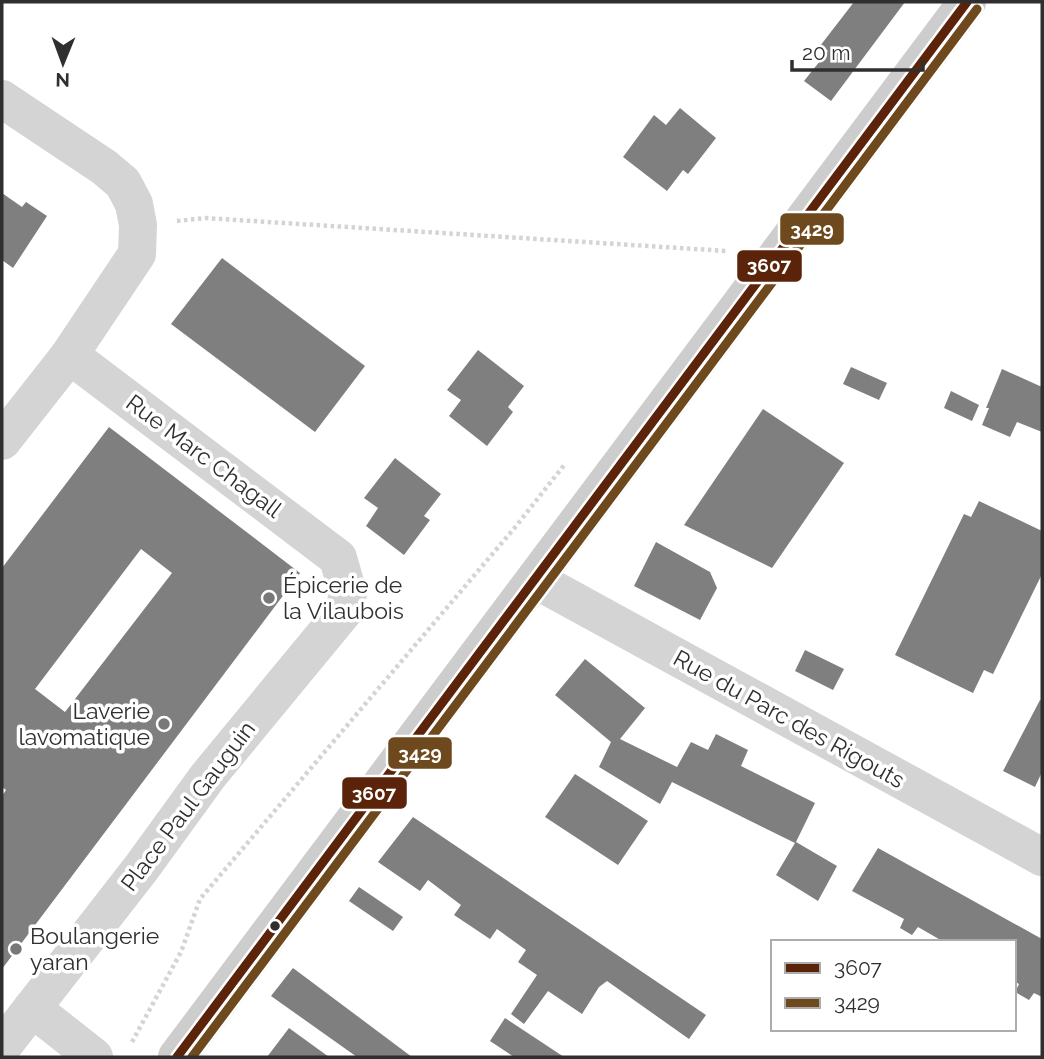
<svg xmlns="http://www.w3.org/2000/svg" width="1044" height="1059" font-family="Raleway,sans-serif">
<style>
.building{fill:#7f7f7f;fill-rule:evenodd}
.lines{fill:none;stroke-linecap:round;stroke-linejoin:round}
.path{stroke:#d4d4d4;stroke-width:4.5;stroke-dasharray:3.5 3.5;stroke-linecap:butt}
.minor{stroke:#d4d4d4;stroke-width:38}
.secondary{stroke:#cdcdcd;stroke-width:38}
.bus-1-casing{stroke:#fff;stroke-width:14}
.bus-2-casing{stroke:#fff;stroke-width:14}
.bus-1{stroke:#5a230a;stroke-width:9}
.bus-2{stroke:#6e491e;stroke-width:9}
.poi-dot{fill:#787878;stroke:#fff;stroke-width:2.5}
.bus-dot{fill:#2f2f2f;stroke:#fff;stroke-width:2.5}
.labels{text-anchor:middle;stroke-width:7;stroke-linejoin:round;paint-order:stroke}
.street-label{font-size:23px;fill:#2f2f2f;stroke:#fff}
.poi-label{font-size:23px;fill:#2f2f2f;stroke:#fff;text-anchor:start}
.line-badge{stroke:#fff;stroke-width:2.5}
.badge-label{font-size:19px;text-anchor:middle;font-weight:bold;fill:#fff}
</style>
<rect width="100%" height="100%" fill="#fff"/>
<g class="building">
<polygon points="854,2 905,2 831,101 804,81 828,51 820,46"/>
<polygon points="680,108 716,138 688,174 683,170 667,191 623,157 654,115 666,125"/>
<polygon points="2,193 22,207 26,202 47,216 13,268 2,260"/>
<polygon points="222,258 365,366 315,432 171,324"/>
<polygon points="478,350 524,386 508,407 513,412 487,446 449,416 461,400 447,390"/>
<polygon points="851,367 887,383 879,400 843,384"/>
<polygon points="1002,369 1042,387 1042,432 1017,422 1010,437 982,425 989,408 986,408"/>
<polygon points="951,391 979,405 972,421 944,408"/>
<polygon points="763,409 844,463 772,568 684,525"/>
<path d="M 109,427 L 300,573 L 2,969 L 2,796 L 6,790 L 2,787 L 2,568 ZM 141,549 L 172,573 L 65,712 L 35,689 Z"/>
<polygon points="395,458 441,494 424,516 430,520 404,555 366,526 378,508 364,498"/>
<polygon points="979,501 1042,531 1042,574 993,674 984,670 973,693 895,655 964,514 971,517"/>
<polygon points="656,542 710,572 717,588 700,620 634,586"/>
<polygon points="805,650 844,669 833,690 795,671"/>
<polygon points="585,659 645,708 620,739 677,767 691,742 708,750 716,734 748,750 741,766 815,803 796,842 837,866 818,901 776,875 795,843 672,782 660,804 599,767 611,742 555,695"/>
<polygon points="1040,700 1042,701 1042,772 1035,787 1003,771"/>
<polygon points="575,774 648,821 618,865 545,817"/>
<polygon points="413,817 706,1015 689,1039 607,981 599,987 582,1014 548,991 524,1024 511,1014 537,975 518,962 526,950 497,929 490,939 454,915 461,905 428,880 420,891 378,862"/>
<polygon points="878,848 1042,939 1042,997 1034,993 1029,1000 1015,992 1019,984 1014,981 1014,942 944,942 918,927 912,935 900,928 904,919 852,891"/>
<polygon points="359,887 403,917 393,931 349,901"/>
<polygon points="293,968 412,1057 357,1057 271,996"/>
<polygon points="505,1018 564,1057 514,1057 490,1041"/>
<polygon points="289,1028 329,1057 267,1057"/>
</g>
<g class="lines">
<g class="path">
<polyline points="177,221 205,218 727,251"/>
<polyline points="132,1042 181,952 200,899 517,525 565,464"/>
</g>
<g class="minor">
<polyline points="2,99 104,167 123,183 134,204 138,225 137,254 68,357 2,441"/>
<polyline points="536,580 1042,857"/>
<polyline points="32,1008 94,1057"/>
<polyline points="2,1047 142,867 208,776 344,611 348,593 338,558 84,366 68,357"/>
</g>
<polyline class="secondary" points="177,1057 967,2"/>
<g class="bus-1-casing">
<polyline id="bus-1" points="177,1057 967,2"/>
</g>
<g class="bus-2-casing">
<polyline id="bus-2" points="192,1057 977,9"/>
</g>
<use href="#bus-1" class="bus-1"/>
<use href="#bus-2" class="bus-2"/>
</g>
<g class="poi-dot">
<circle cx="269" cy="598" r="7"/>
<circle cx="164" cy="724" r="7"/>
<circle cx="16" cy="949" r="7"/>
</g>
<circle class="bus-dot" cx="275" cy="926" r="6"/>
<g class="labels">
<g class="street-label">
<text transform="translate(204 456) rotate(37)" y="8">Rue Marc Chagall</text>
<text transform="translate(789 719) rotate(29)" y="8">Rue du Parc des Rigouts</text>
<text transform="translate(188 806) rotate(-53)" y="8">Place Paul Gauguin</text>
</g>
<g class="poi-label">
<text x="283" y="593">Épicerie de<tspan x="283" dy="26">la Vilaubois</tspan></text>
<text x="150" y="719" text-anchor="end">Laverie<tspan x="150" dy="26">lavomatique</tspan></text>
<text x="30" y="944">Boulangerie<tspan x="30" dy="26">yaran</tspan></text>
</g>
</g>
<g class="line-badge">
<rect x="779" y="212" width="66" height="34" rx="7" fill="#6e491e"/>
<rect x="736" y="249" width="67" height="34" rx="7" fill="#5a230a"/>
<rect x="387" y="736" width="66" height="34" rx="7" fill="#6e491e"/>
<rect x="341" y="776" width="67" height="34" rx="7" fill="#5a230a"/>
</g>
<g class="badge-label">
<text x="812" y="236">3429</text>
<text x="769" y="272">3607</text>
<text x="420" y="760">3429</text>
<text x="374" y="800">3607</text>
</g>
<rect width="1044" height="1059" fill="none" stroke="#2f2f2f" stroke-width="7"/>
<rect x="771" y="940" width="245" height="91" fill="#ffffff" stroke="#acacac" stroke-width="2"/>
<rect x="785" y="963" width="35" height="10" fill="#5a230a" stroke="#acacac" stroke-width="2"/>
<text x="834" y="975" font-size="21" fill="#2f2f2f">3607</text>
<rect x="785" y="998" width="35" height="10" fill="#6e491e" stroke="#acacac" stroke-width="2"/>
<text x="834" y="1010" font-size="21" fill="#2f2f2f">3429</text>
<g transform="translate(63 63) rotate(181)" stroke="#ffffff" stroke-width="5" paint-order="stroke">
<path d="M0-5L12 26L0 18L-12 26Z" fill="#2f2f2f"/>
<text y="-10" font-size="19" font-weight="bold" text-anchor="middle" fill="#2f2f2f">N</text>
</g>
<path d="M792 60v10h131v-10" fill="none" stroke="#2f2f2f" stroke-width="3.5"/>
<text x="802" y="60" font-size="21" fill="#2f2f2f" stroke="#ffffff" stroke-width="5" paint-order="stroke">20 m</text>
</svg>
